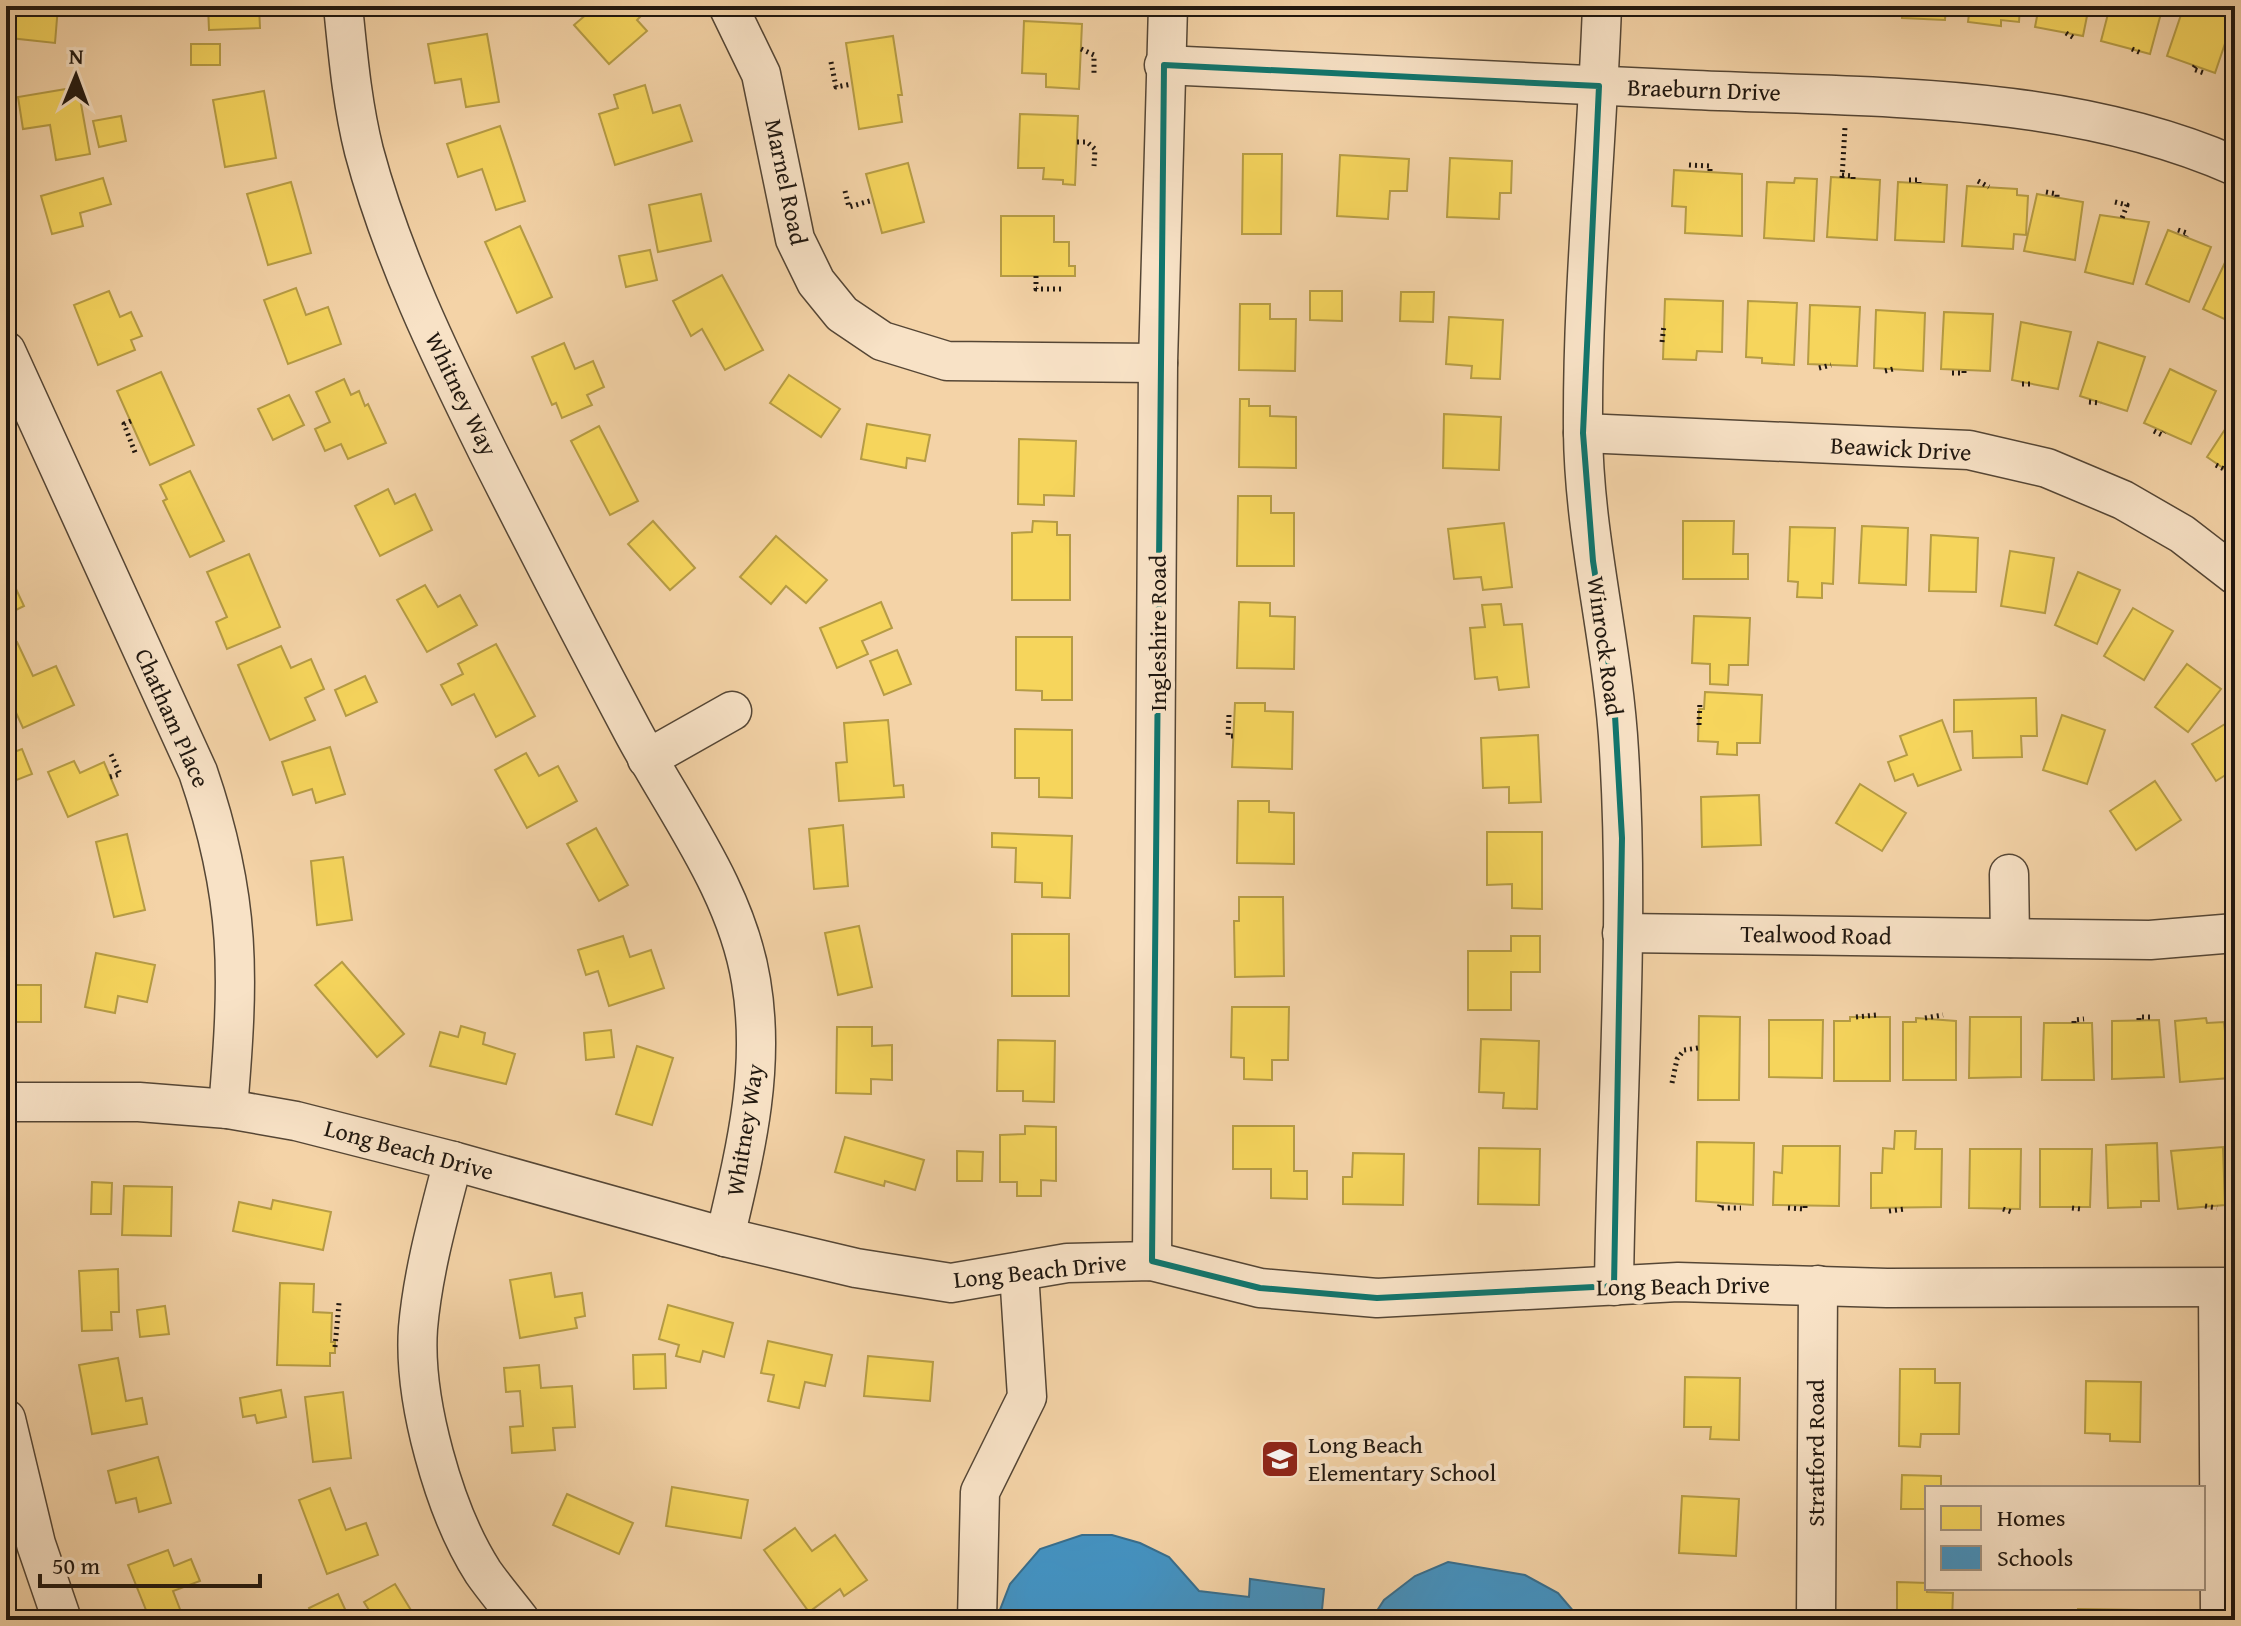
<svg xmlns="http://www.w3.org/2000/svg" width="2241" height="1626" font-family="'Gentium Book Plus',serif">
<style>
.homes{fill:#f6d55c;stroke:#b69c45;stroke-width:2}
.schools{fill:#4393c3;stroke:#386e8d;stroke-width:2}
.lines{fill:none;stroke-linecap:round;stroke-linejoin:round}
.minor-casing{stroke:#554635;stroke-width:41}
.path{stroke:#20170f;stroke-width:5;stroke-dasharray:2 4;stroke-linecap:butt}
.minor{stroke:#f8e2c6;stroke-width:38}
.marked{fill:none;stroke:#0f766e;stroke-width:6;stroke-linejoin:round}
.labels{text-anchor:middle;stroke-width:8;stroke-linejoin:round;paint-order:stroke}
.street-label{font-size:24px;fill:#20170f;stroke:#f8e2c6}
.poi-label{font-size:24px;fill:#20170f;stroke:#f8e2c6;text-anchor:start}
</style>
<rect width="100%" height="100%" fill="#f4d3a7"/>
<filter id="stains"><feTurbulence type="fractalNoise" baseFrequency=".0025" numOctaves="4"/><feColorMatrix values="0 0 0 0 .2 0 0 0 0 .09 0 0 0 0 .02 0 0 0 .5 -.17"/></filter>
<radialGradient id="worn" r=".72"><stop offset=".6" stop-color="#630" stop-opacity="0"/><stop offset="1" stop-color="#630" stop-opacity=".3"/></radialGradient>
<g class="homes">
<polygon points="12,6 58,6 55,43 10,38"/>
<polygon points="208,6 259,6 260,28 209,30"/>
<polygon points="596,6 632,6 641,16 637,20 647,31 609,64 574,25"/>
<polygon points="1766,6 1812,6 1812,10 1766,8"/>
<polygon points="1834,6 1880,6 1880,13 1834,11"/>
<polygon points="1902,6 1946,6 1945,20 1902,18"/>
<polygon points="1970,6 2020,6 2019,22 2001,20 2001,26 1968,22"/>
<polygon points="2039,6 2089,6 2083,36 2035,27"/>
<polygon points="2110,6 2163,6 2150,54 2101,41"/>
<polygon points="2184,6 2204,6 2234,17 2215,73 2167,56"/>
<polygon points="1024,21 1082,24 1079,89 1046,87 1046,74 1022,73"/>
<polygon points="487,34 499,102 466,107 461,79 435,83 428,44"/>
<polygon points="893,36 902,95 898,95 902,122 859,129 846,43"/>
<rect x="191" y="44" width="29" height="21"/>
<polygon points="645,85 653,113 680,105 692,141 615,165 599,114 618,108 614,95"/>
<polygon points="78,87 90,154 56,160 50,125 23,129 18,97"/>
<polygon points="264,91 276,158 225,167 213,100"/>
<polygon points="1020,114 1078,116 1075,185 1063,184 1063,180 1043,179 1044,168 1018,168"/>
<polygon points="121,116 126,141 99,147 93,121"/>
<polygon points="500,126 525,201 496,210 482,169 458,177 447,144"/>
<polygon points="1243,154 1282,154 1281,234 1242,234"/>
<polygon points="1340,155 1409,159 1407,191 1390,191 1388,219 1337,216"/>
<polygon points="1450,158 1512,161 1511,193 1500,193 1499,219 1447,217"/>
<polygon points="908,163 924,222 882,233 866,174"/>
<polygon points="1674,170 1742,174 1742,236 1685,233 1686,207 1672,206"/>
<polygon points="1831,177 1880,180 1877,240 1827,237"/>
<polygon points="103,178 111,204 80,213 83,226 52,234 41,196"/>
<polygon points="1795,178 1817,179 1814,241 1764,238 1767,182 1794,183"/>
<polygon points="291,182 311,253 268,265 247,194"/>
<polygon points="1898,182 1947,185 1944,242 1895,240"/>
<polygon points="1967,186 2017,189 2017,195 2028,196 2026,235 2014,234 2013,249 1962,246"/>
<polygon points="701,194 711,241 658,252 649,205"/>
<polygon points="2037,194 2083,202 2075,260 2024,251"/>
<polygon points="2100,215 2149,222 2133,284 2085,272"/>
<polygon points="1001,216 1054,216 1054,242 1069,242 1069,266 1075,266 1075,276 1001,276"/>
<polygon points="520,226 552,297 517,313 485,242"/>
<polygon points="2168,230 2211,247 2189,302 2146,284"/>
<polygon points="650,250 657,280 626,287 619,256"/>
<polygon points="2229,254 2235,257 2235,324 2203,309"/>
<polygon points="722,275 763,350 725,370 702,329 691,336 673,301"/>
<polygon points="296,288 306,315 328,307 341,344 288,364 264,300"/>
<polygon points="109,291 120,317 131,312 142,336 131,340 135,350 98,365 74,305"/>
<polygon points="1310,291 1342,291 1342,321 1310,320"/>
<polygon points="1401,292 1434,292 1433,322 1400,321"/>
<polygon points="1665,299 1723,301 1722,352 1697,351 1696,360 1663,359"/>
<polygon points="1748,301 1797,303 1794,365 1762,363 1762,358 1746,357"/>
<polygon points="1240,304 1270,304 1270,319 1296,319 1295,371 1239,370"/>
<polygon points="1810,305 1860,307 1857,366 1808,364"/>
<polygon points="1876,310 1925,313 1923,371 1874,368"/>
<polygon points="1944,312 1993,314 1990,371 1941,369"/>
<polygon points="1449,317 1503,320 1500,379 1471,378 1472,366 1446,364"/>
<polygon points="2021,322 2071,332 2058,389 2012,380"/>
<polygon points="2098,342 2145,357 2127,411 2080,396"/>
<polygon points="564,343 575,369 593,361 604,387 587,395 592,405 562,418 556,403 552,405 532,357"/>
<polygon points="2170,369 2216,391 2191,444 2144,423"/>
<polygon points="161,372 194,445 150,465 117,391"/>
<polygon points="789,375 840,409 821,437 770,403"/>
<polygon points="344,379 351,395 359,391 365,406 368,404 386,443 348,459 341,444 325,451 315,429 330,422 316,392"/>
<polygon points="289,395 304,425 273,440 258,409"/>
<polygon points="1240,399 1249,399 1249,406 1270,406 1270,416 1296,417 1296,468 1239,467"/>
<polygon points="1444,414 1501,417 1499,470 1443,468"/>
<polygon points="2235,414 2235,476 2207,457"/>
<polygon points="867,424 930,435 925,461 907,458 906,468 861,459"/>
<polygon points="599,426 638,501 610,515 571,441"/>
<polygon points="1019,439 1076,441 1074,496 1044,495 1044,505 1018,504"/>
<polygon points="190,471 224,541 190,557 163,501 167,499 160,485"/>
<polygon points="388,489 395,504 415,494 432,530 380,556 355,506"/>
<polygon points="1238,496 1271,496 1271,513 1294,513 1294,566 1237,566"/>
<polygon points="653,521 695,568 670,590 628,544"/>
<polygon points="1033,521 1057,522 1057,535 1070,535 1070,600 1012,600 1012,533 1032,532"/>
<polygon points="1683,521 1734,521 1733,554 1748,554 1748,579 1683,579"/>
<polygon points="1504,523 1512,587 1483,590 1481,577 1454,579 1448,529"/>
<polygon points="1862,526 1908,528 1906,585 1859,583"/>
<polygon points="1790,527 1835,528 1833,584 1822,583 1822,598 1797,597 1798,582 1788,581"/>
<polygon points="1931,535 1978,538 1976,592 1929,591"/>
<polygon points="776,536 827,580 806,603 786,586 771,604 740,577"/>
<polygon points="2010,551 2054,558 2045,613 2001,606"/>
<polygon points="249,554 280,627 227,649 216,622 227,617 207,572"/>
<polygon points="2078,572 2120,590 2097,644 2055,625"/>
<polygon points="9,574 24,606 6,615 6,575"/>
<polygon points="425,585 438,607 460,595 477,625 427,652 397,600"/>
<polygon points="881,602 892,628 862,641 868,654 837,668 820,628"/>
<polygon points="1239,602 1270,603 1270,616 1295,617 1294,669 1237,668"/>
<polygon points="1501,604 1504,625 1522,624 1529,687 1499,690 1497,677 1475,679 1470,628 1485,627 1482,605"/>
<polygon points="2133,608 2173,631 2144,680 2104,656"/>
<polygon points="1694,616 1750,618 1748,665 1729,665 1728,685 1710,684 1710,664 1692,663"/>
<polygon points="1016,637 1072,637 1072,700 1042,700 1042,691 1016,690"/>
<polygon points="17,642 33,676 56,666 74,705 23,728 6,691 6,647"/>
<polygon points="496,644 535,716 496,737 474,694 452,705 441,685 463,674 458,664"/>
<polygon points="281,646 291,668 311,659 324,689 305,698 315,720 270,740 238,665"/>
<polygon points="897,650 911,684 884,695 870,661"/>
<polygon points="2187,664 2221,689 2188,732 2155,707"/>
<polygon points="365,676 377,702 346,716 335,690"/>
<polygon points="1705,692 1762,695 1760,743 1737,743 1737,755 1717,754 1718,742 1698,741 1699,709 1704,709"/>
<polygon points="2036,698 2037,736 2021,736 2022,757 1973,758 1972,731 1954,732 1954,700"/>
<polygon points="1235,703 1265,703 1265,711 1293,712 1292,769 1232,767"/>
<polygon points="2062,715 2105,730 2087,784 2043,770"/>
<polygon points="2235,718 2235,769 2216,781 2192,744"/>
<polygon points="888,720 894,786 903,785 904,797 839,801 836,763 847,762 844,723"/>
<polygon points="1942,720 1961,770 1918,786 1913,774 1895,781 1888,762 1907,755 1900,736"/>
<polygon points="1015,729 1072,730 1072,798 1039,797 1039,778 1015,778"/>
<polygon points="1538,735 1541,802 1509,803 1509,787 1483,788 1481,738"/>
<polygon points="330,747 345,794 316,803 312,789 293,795 282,762"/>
<polygon points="22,749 32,774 6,784 6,755"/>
<polygon points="526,753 539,776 558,766 577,801 527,828 495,770"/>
<polygon points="74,761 80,773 104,762 118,795 68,817 48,772"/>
<polygon points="2155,781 2181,820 2136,850 2110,811"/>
<polygon points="1860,784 1906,813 1882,851 1836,823"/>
<polygon points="1759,795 1761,845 1702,847 1701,797"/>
<polygon points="2235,795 2235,816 2228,797"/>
<polygon points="1238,801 1269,801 1269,812 1294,813 1294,864 1237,863"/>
<polygon points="843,825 848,886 814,889 809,829"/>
<polygon points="596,828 628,885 599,901 567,844"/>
<polygon points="1487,832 1542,832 1542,909 1512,908 1512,884 1487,885"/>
<polygon points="992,833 1072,836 1070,898 1042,897 1042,883 1015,882 1016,848 992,847"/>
<polygon points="127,834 145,910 114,917 96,842"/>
<polygon points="343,857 352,920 317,925 311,861"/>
<polygon points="1239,897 1283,897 1284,976 1235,977 1234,921 1239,921"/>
<polygon points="859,926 872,987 838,995 825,933"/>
<rect x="1012" y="934" width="57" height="62"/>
<polygon points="623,936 630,957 651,950 664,988 609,1006 598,971 586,975 578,950"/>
<polygon points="1511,936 1540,936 1540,972 1511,972 1511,1010 1468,1010 1468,951 1511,951"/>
<polygon points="96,953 155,965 147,1002 118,996 115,1013 85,1007"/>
<polygon points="342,962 404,1034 377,1057 315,985"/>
<polygon points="6,985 41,985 41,1022 8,1022 6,1027"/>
<polygon points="1232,1007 1289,1007 1288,1060 1272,1060 1272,1080 1244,1079 1244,1058 1231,1057"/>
<polygon points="1699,1016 1740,1017 1739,1100 1698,1100"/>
<polygon points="1850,1017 1890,1017 1890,1081 1834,1081 1834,1021 1850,1021"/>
<polygon points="1970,1017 2021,1017 2021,1077 1969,1078"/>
<polygon points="1916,1018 1956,1021 1956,1080 1903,1080 1903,1022 1916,1022"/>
<polygon points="2206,1018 2207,1023 2224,1022 2230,1078 2180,1082 2175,1021"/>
<polygon points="1769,1020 1823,1020 1822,1078 1769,1077"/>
<polygon points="2159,1020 2164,1077 2112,1079 2112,1021"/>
<polygon points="2044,1023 2092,1023 2094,1080 2042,1080"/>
<polygon points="461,1026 485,1033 483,1044 515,1054 506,1084 430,1066 440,1032 458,1037"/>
<polygon points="837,1027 872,1027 872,1046 892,1045 892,1080 871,1079 871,1094 836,1093"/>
<polygon points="611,1030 614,1057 586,1060 584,1033"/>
<polygon points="1481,1039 1539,1041 1537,1109 1503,1108 1504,1093 1479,1092"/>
<polygon points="998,1040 1055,1041 1054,1102 1023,1101 1023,1091 997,1091"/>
<polygon points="637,1046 673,1058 652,1125 616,1114"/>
<polygon points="1025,1126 1056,1127 1056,1181 1041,1180 1041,1196 1017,1196 1017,1182 1000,1182 1000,1135 1025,1134"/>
<polygon points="1233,1126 1294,1126 1294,1171 1307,1171 1307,1199 1271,1198 1271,1169 1233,1169"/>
<polygon points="1895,1131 1916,1131 1915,1149 1942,1149 1941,1207 1871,1208 1871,1173 1882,1173 1883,1148 1894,1149"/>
<polygon points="845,1137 924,1160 915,1190 885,1181 884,1186 835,1172"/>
<polygon points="1697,1142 1754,1143 1753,1205 1696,1201"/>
<polygon points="2157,1143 2159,1201 2141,1201 2141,1207 2108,1208 2106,1145"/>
<polygon points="1783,1146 1840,1146 1839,1206 1773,1205 1774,1172 1782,1173"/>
<polygon points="2223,1147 2225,1205 2178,1209 2171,1151"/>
<polygon points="1479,1148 1540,1149 1539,1205 1478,1204"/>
<polygon points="1970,1149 2021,1149 2020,1209 1969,1208"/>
<polygon points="2040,1149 2092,1149 2090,1207 2040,1207"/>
<polygon points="957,1151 983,1152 982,1181 957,1181"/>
<polygon points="1353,1153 1404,1154 1403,1205 1343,1204 1343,1177 1352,1177"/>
<polygon points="92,1182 112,1183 111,1214 91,1214"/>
<polygon points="124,1186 172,1187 171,1236 122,1235"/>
<polygon points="273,1200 331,1212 323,1250 233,1231 239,1202 271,1209"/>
<polygon points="118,1269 119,1312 111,1312 112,1330 82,1331 79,1271"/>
<polygon points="551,1273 555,1297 582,1293 585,1316 575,1318 577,1328 520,1338 510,1280"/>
<polygon points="280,1283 314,1284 313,1312 332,1313 331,1342 335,1342 335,1353 330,1353 330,1366 277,1365"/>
<polygon points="668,1305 733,1323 724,1357 703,1351 700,1362 676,1356 679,1345 659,1339"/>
<polygon points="165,1306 169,1334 140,1337 137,1310"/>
<polygon points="768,1341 832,1355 825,1386 805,1382 799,1408 768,1401 774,1375 761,1373"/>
<polygon points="665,1354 666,1388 634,1389 633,1355"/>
<polygon points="868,1356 933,1362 930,1401 864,1396"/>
<polygon points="118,1358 126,1401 142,1398 147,1424 92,1434 79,1365"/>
<polygon points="539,1365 541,1388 572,1386 575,1427 553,1428 555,1450 512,1453 510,1427 523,1426 520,1391 506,1392 504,1368"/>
<polygon points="1900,1369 1935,1369 1935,1383 1960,1383 1959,1434 1921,1434 1920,1447 1899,1446"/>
<polygon points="1685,1377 1740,1378 1739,1440 1710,1439 1711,1427 1684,1427"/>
<polygon points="2086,1381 2141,1382 2140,1442 2110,1441 2110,1434 2085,1433"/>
<polygon points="281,1390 286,1417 257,1423 255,1415 243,1417 240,1398"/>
<polygon points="343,1392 351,1458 313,1462 305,1397"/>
<polygon points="158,1457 171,1503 139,1512 136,1498 116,1503 108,1471"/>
<polygon points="1902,1475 1941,1476 1941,1488 1927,1488 1927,1509 1901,1509"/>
<polygon points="672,1487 748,1500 741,1538 666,1526"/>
<polygon points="330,1488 346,1530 366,1523 378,1555 327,1574 299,1500"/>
<polygon points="567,1494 633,1523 619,1554 553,1525"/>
<polygon points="1682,1496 1739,1499 1736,1556 1679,1553"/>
<polygon points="795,1528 812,1551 835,1535 867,1580 844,1596 840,1589 809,1612 764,1550"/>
<polygon points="168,1550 174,1566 191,1559 200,1581 173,1591 183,1617 150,1620 128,1565"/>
<polygon points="1897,1582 1927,1583 1927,1592 1953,1593 1952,1620 1897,1620"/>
<polygon points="395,1584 417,1620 375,1620 364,1602"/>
<polygon points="338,1594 350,1620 314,1620 309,1608"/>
<polygon points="2078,1609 2139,1610 2139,1620 2078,1620"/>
<rect x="1708" y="1614" width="27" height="6"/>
</g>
<g class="schools">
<polygon points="1082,1535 1112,1535 1140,1543 1169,1557 1199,1591 1249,1597 1250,1579 1324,1589 1321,1620 996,1620 1010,1584 1040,1549"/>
<polygon points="1448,1562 1525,1575 1558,1593 1581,1620 1371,1620 1384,1600 1415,1576"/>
</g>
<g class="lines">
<g class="minor-casing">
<g id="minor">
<path d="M 343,6 C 348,55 352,103 364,151 C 392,256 440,355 488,452 C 535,545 583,638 632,730 C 675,811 736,889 751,981 C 766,1070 745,1152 725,1237"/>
<polyline points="728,6 761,74 795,239 816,282 842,314 882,341 947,361 1158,363"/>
<path d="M 1602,6 C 1597,147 1582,289 1583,431 C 1584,539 1613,643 1619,751 C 1630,929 1616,1108 1614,1286"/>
<path d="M 1164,65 C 1341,74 1518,82 1695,90 C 1874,98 2067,92 2235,166"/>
<path d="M 6,351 L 198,772 C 242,900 239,977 228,1109"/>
<polyline points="1583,433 1969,450 2047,468 2123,500 2182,534 2235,575"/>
<polyline points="647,759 732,711"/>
<polyline points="2009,874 2010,938"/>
<polyline points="1622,933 2150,940 2235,933"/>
<polyline points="6,1102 139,1102 228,1109 296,1121 453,1161 725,1237 856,1268 951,1283 1067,1263 1152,1261 1260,1288 1377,1298 1678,1282 1887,1288 2235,1287"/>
<path d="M 453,1161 C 439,1215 423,1271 418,1328 C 413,1400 444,1511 483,1572 C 494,1588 508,1604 520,1620"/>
<polyline points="1152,1261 1158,363 1168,6"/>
<polyline points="2218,1289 2220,1620"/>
<polyline points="6,1419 36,1544 62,1620"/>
<polyline points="977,1620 980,1492 1027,1397 1019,1272"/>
<polyline points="1816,1620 1818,1285"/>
</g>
</g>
<g class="path">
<polyline points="2066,33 2074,38"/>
<polyline points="1081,49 1094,55 1094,73"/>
<polyline points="2132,49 2141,53"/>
<polyline points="831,62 836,87 852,84"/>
<polyline points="2195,66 2193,69 2204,73"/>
<polyline points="1077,142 1087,142 1095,149 1094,166"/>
<polyline points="1689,165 1710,166 1710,172"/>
<polyline points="1842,175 1853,176 1853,179"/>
<polyline points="1842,178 1845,127"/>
<polyline points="1909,180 1919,180 1919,183"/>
<polyline points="1978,181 1989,187"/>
<polyline points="845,191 849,207 873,200"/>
<polyline points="2046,192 2057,194 2057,197"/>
<polyline points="2115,202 2127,205 2121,221"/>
<polyline points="2178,230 2187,233 2186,236"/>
<polyline points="1036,276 1036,289 1061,289"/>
<polyline points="1662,342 1664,325"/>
<polyline points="1819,368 1831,365"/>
<polyline points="1885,371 1893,369"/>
<polyline points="1952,373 1964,373 1964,370"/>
<polyline points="2022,384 2032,384"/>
<polyline points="2089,402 2101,403"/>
<polyline points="131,421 124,424 136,455"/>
<polyline points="2154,431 2162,435 2164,432"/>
<polyline points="2216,465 2224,469"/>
<polyline points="1229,715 1228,736 1234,736"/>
<polyline points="1699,725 1700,701"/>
<polyline points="110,777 120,774 110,752"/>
<polyline points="1856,1017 1877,1015"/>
<polyline points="1925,1018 1943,1015"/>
<polyline points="2139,1020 2139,1017 2151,1017"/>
<polyline points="2074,1023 2074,1020 2084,1019"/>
<polyline points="1672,1083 1677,1059 1684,1050 1698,1048"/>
<polyline points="1720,1205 1719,1208 1741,1208"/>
<polyline points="2205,1206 2217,1208"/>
<polyline points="1788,1208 1805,1209 1805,1205"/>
<polyline points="2072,1208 2081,1209"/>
<polyline points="2003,1209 2012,1212"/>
<polyline points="1889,1211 1904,1209"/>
<polyline points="335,1347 339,1303"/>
</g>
<use href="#minor" class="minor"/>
</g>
<path class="marked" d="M 1164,65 L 1599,86 L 1583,433 L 1593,561 L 1614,698 L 1622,838 L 1614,1286 L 1377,1298 L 1260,1288 L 1152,1261 Z"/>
<defs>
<g id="school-square" transform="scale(2)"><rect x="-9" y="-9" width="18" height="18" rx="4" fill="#8f2418" stroke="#f8e2c6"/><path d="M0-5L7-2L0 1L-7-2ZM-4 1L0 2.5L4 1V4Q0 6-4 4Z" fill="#fff"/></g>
</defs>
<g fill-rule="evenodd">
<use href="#school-square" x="1280" y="1459"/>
</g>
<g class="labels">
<g class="street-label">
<text transform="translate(1704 90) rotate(2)" y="8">Braeburn Drive</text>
<text transform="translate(786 182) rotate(78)" y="8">Marnel Road</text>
<text transform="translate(461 394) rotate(64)" y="8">Whitney Way</text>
<text transform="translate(1901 449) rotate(3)" y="8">Beawick Drive</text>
<text transform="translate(1158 633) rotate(-90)" y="8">Ingleshire Road</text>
<text transform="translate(1605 646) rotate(82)" y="8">Winrock Road</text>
<text transform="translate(172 718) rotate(66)" y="8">Chatham Place</text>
<text transform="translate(1816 935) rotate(1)" y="8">Tealwood Road</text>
<text transform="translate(745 1130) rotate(-81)" y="8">Whitney Way</text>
<text transform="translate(409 1150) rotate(15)" y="8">Long Beach Drive</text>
<text transform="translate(1040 1271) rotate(-6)" y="8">Long Beach Drive</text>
<text transform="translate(1683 1286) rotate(-1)" y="8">Long Beach Drive</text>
<text transform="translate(1816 1453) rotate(-90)" y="8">Stratford Road</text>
</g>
<g class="poi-label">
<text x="1308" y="1453">Long Beach<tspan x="1308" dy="28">Elementary School</tspan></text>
</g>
</g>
<rect width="2241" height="1626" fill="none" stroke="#f4d3a7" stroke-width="32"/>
<rect x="8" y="8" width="2225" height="1610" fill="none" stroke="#20170f" stroke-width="4"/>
<rect x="16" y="16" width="2209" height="1594" fill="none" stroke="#20170f" stroke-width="2"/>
<rect x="1925" y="1486" width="280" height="104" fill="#f8e2c6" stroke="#a2917d" stroke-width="2"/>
<rect x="1941" y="1506" width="40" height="24" fill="#f6d55c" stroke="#a2917d" stroke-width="2"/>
<text x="1997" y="1526" font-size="24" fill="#20170f">Homes</text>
<rect x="1941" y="1546" width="40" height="24" fill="#4393c3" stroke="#a2917d" stroke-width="2"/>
<text x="1997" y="1566" font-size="24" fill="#20170f">Schools</text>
<g transform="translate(76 76) rotate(1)" stroke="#f8e2c6" stroke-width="6" paint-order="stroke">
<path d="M0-6L14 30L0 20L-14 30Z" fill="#20170f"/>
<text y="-12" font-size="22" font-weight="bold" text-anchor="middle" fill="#20170f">N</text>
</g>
<path d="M40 1574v12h220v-12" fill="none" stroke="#20170f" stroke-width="4"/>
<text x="52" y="1574" font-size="24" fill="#20170f" stroke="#f8e2c6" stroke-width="6" paint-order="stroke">50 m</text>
<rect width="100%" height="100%" filter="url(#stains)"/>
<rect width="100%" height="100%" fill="url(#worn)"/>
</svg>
